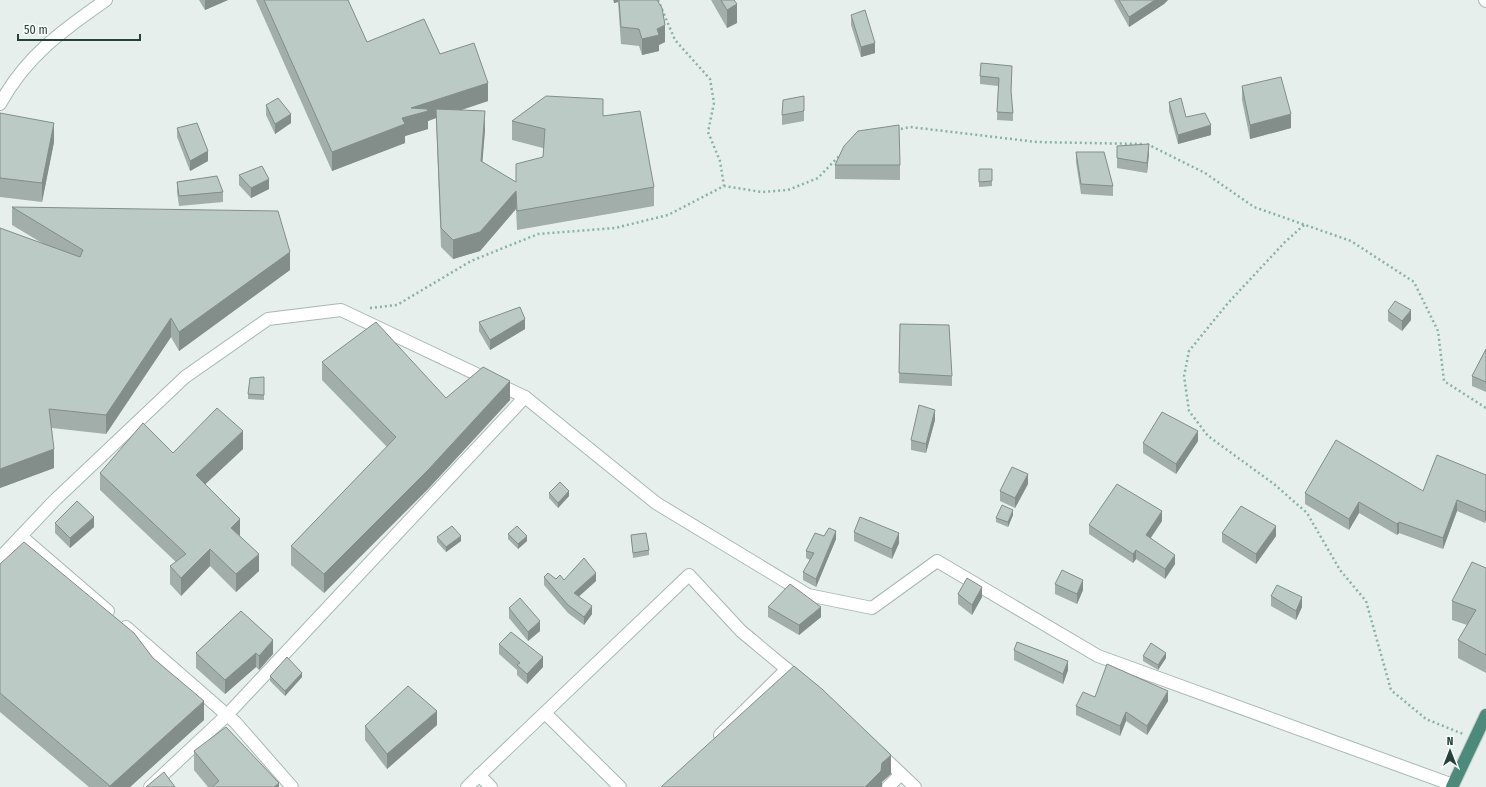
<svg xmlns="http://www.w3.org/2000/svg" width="1486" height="787" font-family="'Fira Sans Condensed',sans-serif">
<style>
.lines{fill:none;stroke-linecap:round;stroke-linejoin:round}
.minor-casing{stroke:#a8b8b2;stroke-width:14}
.tertiary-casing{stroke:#a8b8b2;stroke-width:14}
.trunk-casing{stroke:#c2cac8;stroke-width:14}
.path{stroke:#86b3a5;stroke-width:2.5;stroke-dasharray:2 3;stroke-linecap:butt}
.minor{stroke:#fff;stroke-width:12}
.tertiary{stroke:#fff;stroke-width:12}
.trunk{stroke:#4c8a7c;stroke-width:12}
.wall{fill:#a1aea9}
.shaded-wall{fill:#838d89}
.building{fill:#bbcac4;stroke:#838d89}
</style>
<rect width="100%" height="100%" fill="#e6efeb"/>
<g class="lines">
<g class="minor-casing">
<g id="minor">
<polyline points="1485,0 1486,1"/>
<path d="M 0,104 C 26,56 63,30 106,0"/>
<polyline points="21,536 108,611"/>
<polyline points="126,627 235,722 292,787"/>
<polyline points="545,713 620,787"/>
<polyline points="720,735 787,669"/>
<polyline points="879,753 915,787"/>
<polyline points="479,775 491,787"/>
<polyline points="150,787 227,715 525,397"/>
<polyline points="467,787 689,575 741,631 801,681"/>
<polyline points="888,787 901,774"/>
</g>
</g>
<g class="tertiary-casing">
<polyline id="tertiary" points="0,558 55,500 185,377 268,319 341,310 525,397 656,503 808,595 872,608 937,561 1098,656 1453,785"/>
</g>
<g class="trunk-casing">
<polyline id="trunk" points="1452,787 1486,715"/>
</g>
<g class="path">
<polyline points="658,0 675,40 710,79 714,103 708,132 720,161 724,186"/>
<polyline points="896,130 910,127 1037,142 1142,144"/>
<polyline points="1147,144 1205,173 1254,207 1351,241 1414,282 1438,331 1444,381 1486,408"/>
<polyline points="1304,225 1285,242 1228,303 1189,351 1184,376 1189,411 1208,436 1274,484 1307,513 1340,570 1366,601 1391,690 1426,719 1463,734"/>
<polyline points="370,308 397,305 471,261 538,234 615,228 668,215 724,186 762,192 788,190 818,178 842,153"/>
</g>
<use href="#minor" class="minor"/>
<use href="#tertiary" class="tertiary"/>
<use href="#trunk" class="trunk"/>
</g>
<g class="wall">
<polygon points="199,0 228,0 205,10"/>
<polygon points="256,0 348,0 367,42 440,54 488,101 462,110 485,130 482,162 516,182 516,164 543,157 543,148 512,140 512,121 603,116 654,187 654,206 517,230 516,209 480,251 453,259 441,247 436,118 428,121 428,129 405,136 405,143 332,171"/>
<polygon points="613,0 648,0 665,42 659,45 659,51 642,55 639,46 621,44 618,2 614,3"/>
<polygon points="711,0 734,0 737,23 727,28"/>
<polygon points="1114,0 1168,0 1164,4 1129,27"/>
<polygon points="851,15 875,53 861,57 851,25"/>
<polygon points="1012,74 1011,94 1013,113 1013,121 997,120 998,86 980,84 980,76"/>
<polygon points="1242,86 1291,128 1250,139 1242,100"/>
<polygon points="1169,102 1186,117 1211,135 1178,144 1169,111"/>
<polygon points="266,105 291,123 275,134 266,115"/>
<polygon points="804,111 804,121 782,125 782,115"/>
<polygon points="0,113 54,142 42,202 0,197"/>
<polygon points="177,128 208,161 190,171 177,137"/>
<polygon points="1117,146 1149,153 1147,173 1117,168"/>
<polygon points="1076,152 1113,186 1113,196 1081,194 1076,162"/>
<polygon points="835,165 900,165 900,180 835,179"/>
<polygon points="979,169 992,169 992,186 979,187"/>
<polygon points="239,175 269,189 251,198 239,185"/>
<polygon points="177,182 223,192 223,202 179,206 177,192"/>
<polygon points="12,207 290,270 179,351 171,337 106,434 52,428 54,468 0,488 42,243 12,225"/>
<polygon points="1388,311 1411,320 1402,331 1388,321"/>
<polygon points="479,322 525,329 490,350 479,331"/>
<polygon points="900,324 952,376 952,386 899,383"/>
<polygon points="1486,349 1486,392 1472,386 1472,376"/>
<polygon points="322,362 446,398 510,400 428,489 324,593 291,565 291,546 387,447 322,380"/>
<polygon points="264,377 264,400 248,399 248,394"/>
<polygon points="935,420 926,453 911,450 911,440"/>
<polygon points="1198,441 1176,474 1143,453 1143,443"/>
<polygon points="243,449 205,484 240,536 259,571 236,592 210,566 181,596 170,584 170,566 176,562 100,490 100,473 173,453"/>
<polygon points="1486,475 1485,523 1457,511 1443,549 1399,533 1397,535 1359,513 1349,530 1305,504 1305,493 1423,491"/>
<polygon points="1028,484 1015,508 1000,501 1000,491"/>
<polygon points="549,493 569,496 558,508 549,498"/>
<polygon points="1013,515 1008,527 996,522 996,518"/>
<polygon points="1162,521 1151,538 1175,564 1165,579 1136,559 1133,563 1089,534 1089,525"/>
<polygon points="55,523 94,527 70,548 55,533"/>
<polygon points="854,532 899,543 892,559 854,541"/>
<polygon points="1222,533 1276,536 1256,564 1222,542"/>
<polygon points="508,534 527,541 518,549 508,539"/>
<polygon points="631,535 649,550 649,555 633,558"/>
<polygon points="824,536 836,539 816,587 803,580 803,572 810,560 806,558 806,551"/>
<polygon points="437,537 461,541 446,552 437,542"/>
<polygon points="0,564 153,658 204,720 130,787 89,787 0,712"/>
<polygon points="1486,568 1486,673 1458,658 1458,640 1467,625 1452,620 1452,601"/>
<polygon points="544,577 564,580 596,581 579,596 592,614 584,625 568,613 544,585"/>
<polygon points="1055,584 1083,590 1077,604 1055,594"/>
<polygon points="958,594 982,597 972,615 958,604"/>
<polygon points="1271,596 1302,607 1296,620 1271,606"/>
<polygon points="768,607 821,617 799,635 768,617"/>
<polygon points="509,608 540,631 528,641 509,618"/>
<polygon points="241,611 273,654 259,670 256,667 225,694 196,668 196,653"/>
<polygon points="499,644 543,667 527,684 517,675 517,670 499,654"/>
<polygon points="1014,650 1068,670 1063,684 1014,660"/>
<polygon points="1143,656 1166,658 1158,670 1143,661"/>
<polygon points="270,676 302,677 285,696 270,681"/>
<polygon points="1095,697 1168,701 1147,735 1126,721 1120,736 1076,715 1076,706"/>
<polygon points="437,725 387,769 365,740 365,726"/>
<polygon points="194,751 279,787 208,787 194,770"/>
</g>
<g class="shaded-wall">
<polygon points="205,0 228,0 205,10"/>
<polygon points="614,0 618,0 618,2 614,3"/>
<polygon points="1155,0 1168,0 1164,4 1129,27 1129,17"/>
<polygon points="737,4 737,23 727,28 727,10"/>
<polygon points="665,25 665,42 659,45 659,51 642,55 642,39 657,29"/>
<polygon points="875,43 875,53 861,57 861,47"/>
<polygon points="488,83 488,101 436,118 436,109 436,118 428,121 428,129 405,136 405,143 332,171 332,152 402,118 411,108"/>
<polygon points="485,111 485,130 481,180 481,161"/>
<polygon points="291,114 291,123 275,134 275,124"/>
<polygon points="1291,114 1291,128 1250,139 1250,125"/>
<polygon points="54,123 54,142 42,202 42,183"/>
<polygon points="1211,125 1211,135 1178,144 1178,135"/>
<polygon points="1149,144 1149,153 1147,173 1147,163"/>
<polygon points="208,151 208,161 190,171 190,161"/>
<polygon points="269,179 269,189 251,198 251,188"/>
<polygon points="516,191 516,209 480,251 453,259 453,240"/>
<polygon points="290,252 290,270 179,351 179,332"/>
<polygon points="1411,310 1411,320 1402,331 1402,321"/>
<polygon points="171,318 171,337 106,434 106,415"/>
<polygon points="525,319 525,329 490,350 490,340"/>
<polygon points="510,381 510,400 428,489 324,593 324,574"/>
<polygon points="935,410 935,420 926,453 926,444"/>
<polygon points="243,431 243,449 196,493 196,475"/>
<polygon points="1198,431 1198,441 1176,474 1176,464"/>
<polygon points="54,449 54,468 0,488 0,469"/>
<polygon points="1028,474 1028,484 1015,508 1015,498"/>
<polygon points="569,491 569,496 558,508 558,503"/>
<polygon points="1457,500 1457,511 1443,549 1443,538"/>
<polygon points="1359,502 1359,513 1349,530 1349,519"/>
<polygon points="1486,509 1486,520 1485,523 1485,512"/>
<polygon points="1013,510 1013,515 1008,527 1008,522"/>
<polygon points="1162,511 1162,521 1146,544 1146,535"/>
<polygon points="94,517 94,527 70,548 70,538"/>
<polygon points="240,519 240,536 231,528"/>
<polygon points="1399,522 1399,533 1397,535 1397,524"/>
<polygon points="1276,526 1276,536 1256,564 1256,554"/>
<polygon points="836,531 836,539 816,587 816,579"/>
<polygon points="899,533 899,543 892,559 892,549"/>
<polygon points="461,536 461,541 446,552 446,547"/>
<polygon points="527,536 527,541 518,549 518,544"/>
<polygon points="210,549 210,566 181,596 181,578"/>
<polygon points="1136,550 1136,559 1133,563 1133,554"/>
<polygon points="259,554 259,571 236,592 236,574"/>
<polygon points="1175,555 1175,564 1165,579 1165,569"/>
<polygon points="596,573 596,581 574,601 574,593"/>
<polygon points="1083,580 1083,590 1077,604 1077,594"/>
<polygon points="982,587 982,597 972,615 972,605"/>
<polygon points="1302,597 1302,607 1296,620 1296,611"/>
<polygon points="592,606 592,614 584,625 584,617"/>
<polygon points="821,607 821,617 799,635 799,625"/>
<polygon points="540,621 540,631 528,641 528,632"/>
<polygon points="273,640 273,654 259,670 259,656"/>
<polygon points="256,653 256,667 225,694 225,680"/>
<polygon points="1166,653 1166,658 1158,670 1158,665"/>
<polygon points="543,657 543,667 527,684 527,674"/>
<polygon points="1068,661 1068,670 1063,684 1063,674"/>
<polygon points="302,673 302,677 285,696 285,691"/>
<polygon points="1168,691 1168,701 1147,735 1147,726"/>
<polygon points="204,701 204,720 130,787 110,787 110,786"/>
<polygon points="437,711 437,725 387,769 387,754"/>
<polygon points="1126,712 1126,721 1120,736 1120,726"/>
<polygon points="891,755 891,774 882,782 882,787 865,787 882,763"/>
<polygon points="279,783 279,787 274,787"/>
</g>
<g class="building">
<polygon points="264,0 348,0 367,42 424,19 440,54 474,43 488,83 411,108 427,109 428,111 402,118 405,124 332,152"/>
<polygon points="619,0 657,0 662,8 665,25 657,29 659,35 642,39 639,29 621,27"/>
<polygon points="721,0 734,0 737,4 727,10"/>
<polygon points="1119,0 1155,0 1129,17"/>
<polygon points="865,10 875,43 861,47 851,15"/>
<polygon points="981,63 1012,66 1011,91 1013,113 997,112 999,78 980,76"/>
<polygon points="1281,77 1291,114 1250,125 1242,86"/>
<polygon points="546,96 603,99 603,116 640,111 654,187 517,211 516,191 480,232 453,240 441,228 436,109 485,111 481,161 516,182 516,164 543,157 545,129 512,121"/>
<polygon points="804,96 804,111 782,115 783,100"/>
<polygon points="278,98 291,114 275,124 266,105"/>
<polygon points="1181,98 1186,117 1205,113 1211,125 1178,135 1169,102"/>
<polygon points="0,113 54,123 42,183 0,178"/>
<polygon points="197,123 208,151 190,161 177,128"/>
<polygon points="899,125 900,165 835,165 844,146 858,131"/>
<polygon points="1149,144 1147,163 1117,158 1117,146"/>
<polygon points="1076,152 1104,152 1113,186 1081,184"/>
<polygon points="262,166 269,179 251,188 239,175"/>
<polygon points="979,169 992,169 992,181 979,182"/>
<polygon points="217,176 223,192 179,196 177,182"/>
<polygon points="12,207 278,211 290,252 179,332 171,318 106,415 49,409 54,449 0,469 0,228 80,257 83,250"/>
<polygon points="1395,301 1411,310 1402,321 1388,311"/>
<polygon points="520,307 525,319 490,340 479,322"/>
<polygon points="376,322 446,398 483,367 510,381 428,470 324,574 291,546 396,437 322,362"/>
<polygon points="900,324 949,325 952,376 899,373"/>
<polygon points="1486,349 1486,382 1472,376"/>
<polygon points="264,377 264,395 248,394 250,378"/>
<polygon points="919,405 935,410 926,444 911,440"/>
<polygon points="217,408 243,431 196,475 240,519 231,528 259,554 236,574 210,549 181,578 170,566 186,554 100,473 143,423 173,453"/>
<polygon points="1162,412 1198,431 1176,464 1143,443"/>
<polygon points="1336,440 1423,491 1437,455 1486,475 1486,509 1485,512 1457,500 1443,538 1399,522 1397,524 1359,502 1349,519 1305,493"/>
<polygon points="1012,467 1028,474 1015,498 1000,491"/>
<polygon points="560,482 569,491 558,503 549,493"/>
<polygon points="1117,484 1162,511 1146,535 1175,555 1165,569 1136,550 1133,554 1089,525"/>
<polygon points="77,501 94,517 70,538 55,523"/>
<polygon points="1002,505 1013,510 1008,522 996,518"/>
<polygon points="1241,506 1276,526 1256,554 1222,533"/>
<polygon points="860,517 899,533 892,549 854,532"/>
<polygon points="452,526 461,536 446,547 437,537"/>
<polygon points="517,526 527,536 518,544 508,534"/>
<polygon points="829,528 836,531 816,579 803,572 814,553 806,551 815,533 824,536"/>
<polygon points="646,533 649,550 633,553 631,535"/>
<polygon points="24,542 134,633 153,658 204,701 110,786 0,693 0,564"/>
<polygon points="584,558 596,573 574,593 592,606 584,617 568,605 544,577 548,573 556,579 560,575 564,580"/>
<polygon points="1472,562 1486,568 1486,655 1458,640 1476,610 1452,601"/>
<polygon points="1062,570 1083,580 1077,594 1055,584"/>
<polygon points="967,578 982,587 972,605 958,594"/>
<polygon points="790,584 821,607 799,625 768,607"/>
<polygon points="1277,585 1302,597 1296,611 1271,596"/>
<polygon points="520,598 540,621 528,632 509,608"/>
<polygon points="241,611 273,640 259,656 256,653 225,680 196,653"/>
<polygon points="511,632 543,657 527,674 517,665 520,663 499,644"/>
<polygon points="1017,642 1068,661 1063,674 1014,650"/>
<polygon points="1151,643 1166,653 1158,665 1143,656"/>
<polygon points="287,657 302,673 285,691 270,676"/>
<polygon points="1107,664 1168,691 1147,726 1126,712 1120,726 1076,706 1083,692 1095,697"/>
<polygon points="794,666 822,689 891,755 882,763 881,771 865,787 661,787"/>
<polygon points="408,686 437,711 387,754 365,726"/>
<polygon points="226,727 279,783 274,787 212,787 219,781 194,751"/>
<polygon points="164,772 175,787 146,787"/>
</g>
<g transform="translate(1450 751)" stroke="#f7fbf9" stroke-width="3" paint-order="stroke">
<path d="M0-3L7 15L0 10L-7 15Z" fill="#24423a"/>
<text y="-6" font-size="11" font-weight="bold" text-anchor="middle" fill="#24423a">N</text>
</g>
<path d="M18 34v6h122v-6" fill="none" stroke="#24423a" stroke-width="2"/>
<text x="24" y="34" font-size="12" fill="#24423a" stroke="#f7fbf9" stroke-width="3" paint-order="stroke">50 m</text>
</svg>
